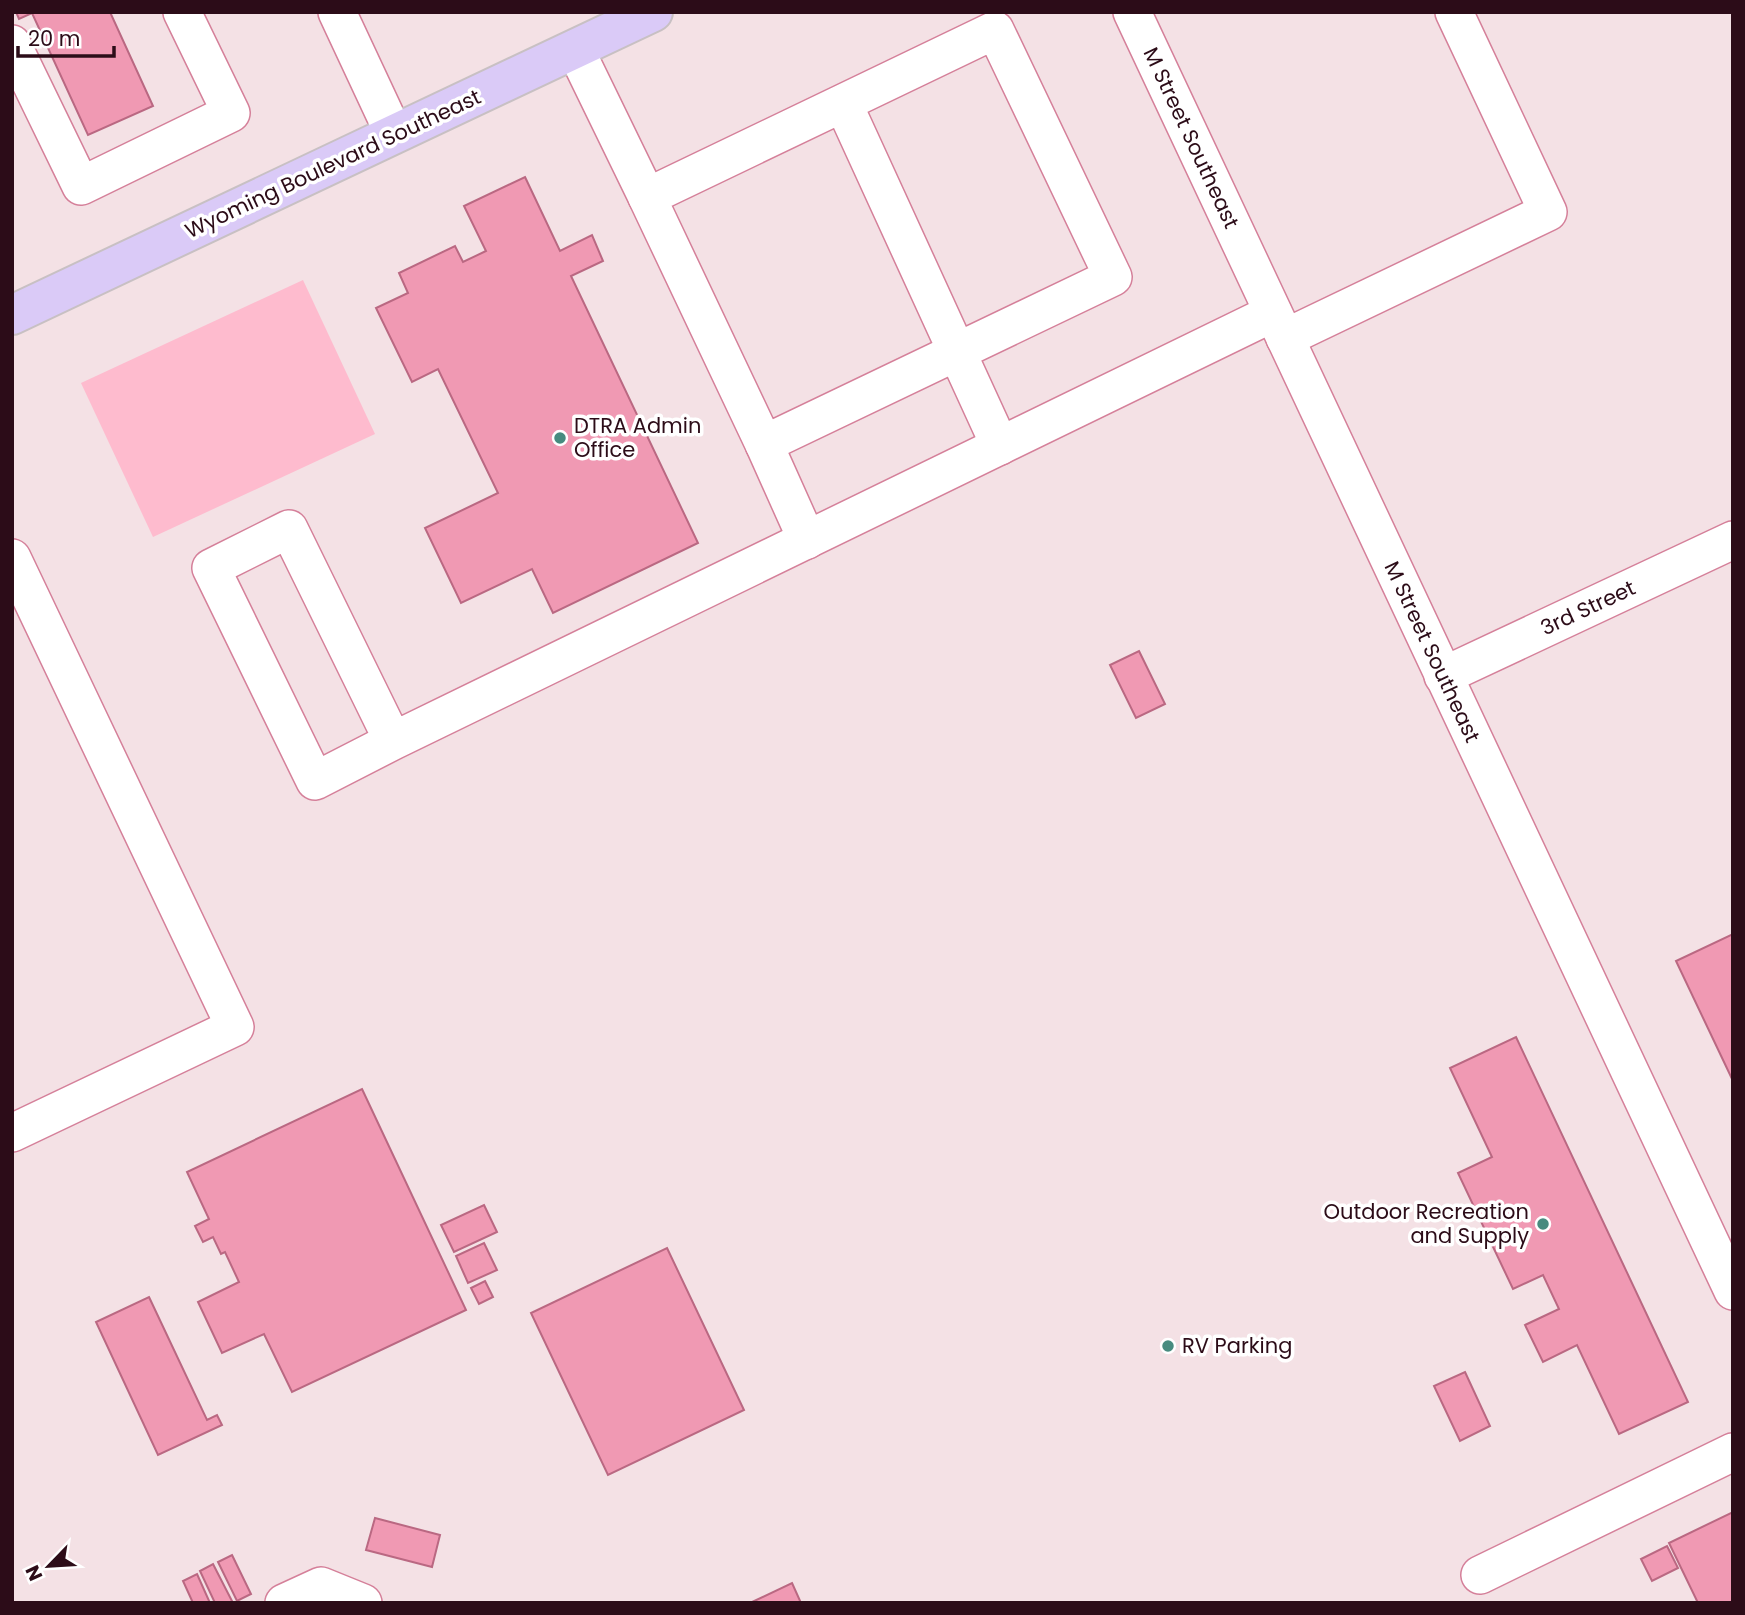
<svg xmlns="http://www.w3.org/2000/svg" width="1745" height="1615" font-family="Poppins,sans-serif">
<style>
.green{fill:#febbce}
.building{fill:#f099b3;stroke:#ba6882;stroke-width:2}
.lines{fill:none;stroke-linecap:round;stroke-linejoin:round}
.minor-casing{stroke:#d5809a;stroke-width:40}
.major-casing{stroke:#c8c0c3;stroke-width:42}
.minor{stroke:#fff;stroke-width:37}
.major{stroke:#dacaf7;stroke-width:38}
.poi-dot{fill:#478b7f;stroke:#fff;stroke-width:2.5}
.labels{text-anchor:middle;stroke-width:7;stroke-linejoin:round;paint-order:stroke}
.street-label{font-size:21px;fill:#2c0c18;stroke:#fff}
.poi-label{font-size:21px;fill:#2c0c18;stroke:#fff;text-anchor:start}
</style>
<rect width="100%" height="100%" fill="#f4e1e5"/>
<polygon class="green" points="303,280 375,434 153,537 81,383"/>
<g class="building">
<polygon points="16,12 110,12 153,106 88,135 32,13 19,19"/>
<polygon points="525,177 560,251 592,235 603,261 571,276 698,543 553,613 532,569 461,603 425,528 498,493 438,369 412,382 376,308 408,293 399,273 455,246 463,262 486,251 464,206"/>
<polygon points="1139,651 1165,704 1136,718 1110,665"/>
<polygon points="1733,934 1733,1081 1676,961"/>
<polygon points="1516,1037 1688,1402 1619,1434 1577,1345 1543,1362 1525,1325 1559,1309 1543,1275 1513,1289 1458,1173 1492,1157 1450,1068"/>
<polygon points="362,1089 466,1310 292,1392 264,1334 222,1353 198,1302 239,1282 225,1252 221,1254 213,1237 203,1242 195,1226 209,1219 187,1172"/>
<polygon points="484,1205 497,1232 454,1252 441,1225"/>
<polygon points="484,1243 497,1270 468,1283 456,1256"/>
<polygon points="667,1248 744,1410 608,1475 531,1313"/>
<polygon points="485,1281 493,1297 479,1304 471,1288"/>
<polygon points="149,1297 207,1420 217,1415 222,1425 158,1455 96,1322"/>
<polygon points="1465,1372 1490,1426 1460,1441 1434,1386"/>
<polygon points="1733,1512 1733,1603 1698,1603 1669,1543"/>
<polygon points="375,1518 440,1535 432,1567 366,1550"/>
<polygon points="1667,1546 1678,1568 1652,1581 1641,1559"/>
<polygon points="232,1555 251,1594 237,1601 218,1562"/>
<polygon points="213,1564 233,1603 215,1603 200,1571"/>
<polygon points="197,1574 210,1603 193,1603 183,1581"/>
<polygon points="792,1583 801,1603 750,1603"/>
</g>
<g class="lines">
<g class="minor-casing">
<g id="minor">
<polyline points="337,12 394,134"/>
<polyline points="1132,12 1733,1291"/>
<polyline points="12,44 81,186 231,113 182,12"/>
<polyline points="575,49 647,197"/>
<polyline points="843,103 995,30 1113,277 764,444 647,197 843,103 1000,446"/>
<polyline points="1285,338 1548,212 1454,12"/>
<polyline points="764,444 807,540"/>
<polyline points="12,558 235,1027 12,1133"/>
<polyline points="1443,676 1733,540"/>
<polyline points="393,741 289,529 211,568 315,781 393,741 1273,313"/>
<polyline points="1480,1575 1733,1452"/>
<polyline points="284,1603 321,1586 363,1603"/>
</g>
</g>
<g class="major-casing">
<polyline id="major" points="12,315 653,12"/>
</g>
<use href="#minor" class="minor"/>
<use href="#major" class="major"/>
</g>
<g class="poi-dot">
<circle cx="560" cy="438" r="7"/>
<circle cx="1543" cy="1224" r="7"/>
<circle cx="1168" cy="1346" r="7"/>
</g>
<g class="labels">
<g class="street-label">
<text transform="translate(1191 138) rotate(65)" y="7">M Street Southeast</text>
<text transform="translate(333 164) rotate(-25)" y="7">Wyoming Boulevard Southeast</text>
<text transform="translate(1588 608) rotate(-25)" y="7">3rd Street</text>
<text transform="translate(1432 652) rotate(65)" y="7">M Street Southeast</text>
</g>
<g class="poi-label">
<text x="574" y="433">DTRA Admin<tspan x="574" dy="24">Office</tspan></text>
<text x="1529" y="1219" text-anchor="end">Outdoor Recreation<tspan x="1529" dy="24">and Supply</tspan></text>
<text x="1182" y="1353">RV Parking</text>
</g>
</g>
<rect width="1745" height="1615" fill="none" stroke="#2c0c18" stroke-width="28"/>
<g transform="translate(49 1566) rotate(245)" stroke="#ffffff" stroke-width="5" paint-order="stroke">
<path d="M0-5L12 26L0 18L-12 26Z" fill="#2c0c18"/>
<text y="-10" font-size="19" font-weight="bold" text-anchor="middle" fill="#2c0c18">N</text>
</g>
<path d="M18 46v10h96v-10" fill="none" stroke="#2c0c18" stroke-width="3.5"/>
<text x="28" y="46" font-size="21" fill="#2c0c18" stroke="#ffffff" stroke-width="5" paint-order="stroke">20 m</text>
</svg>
